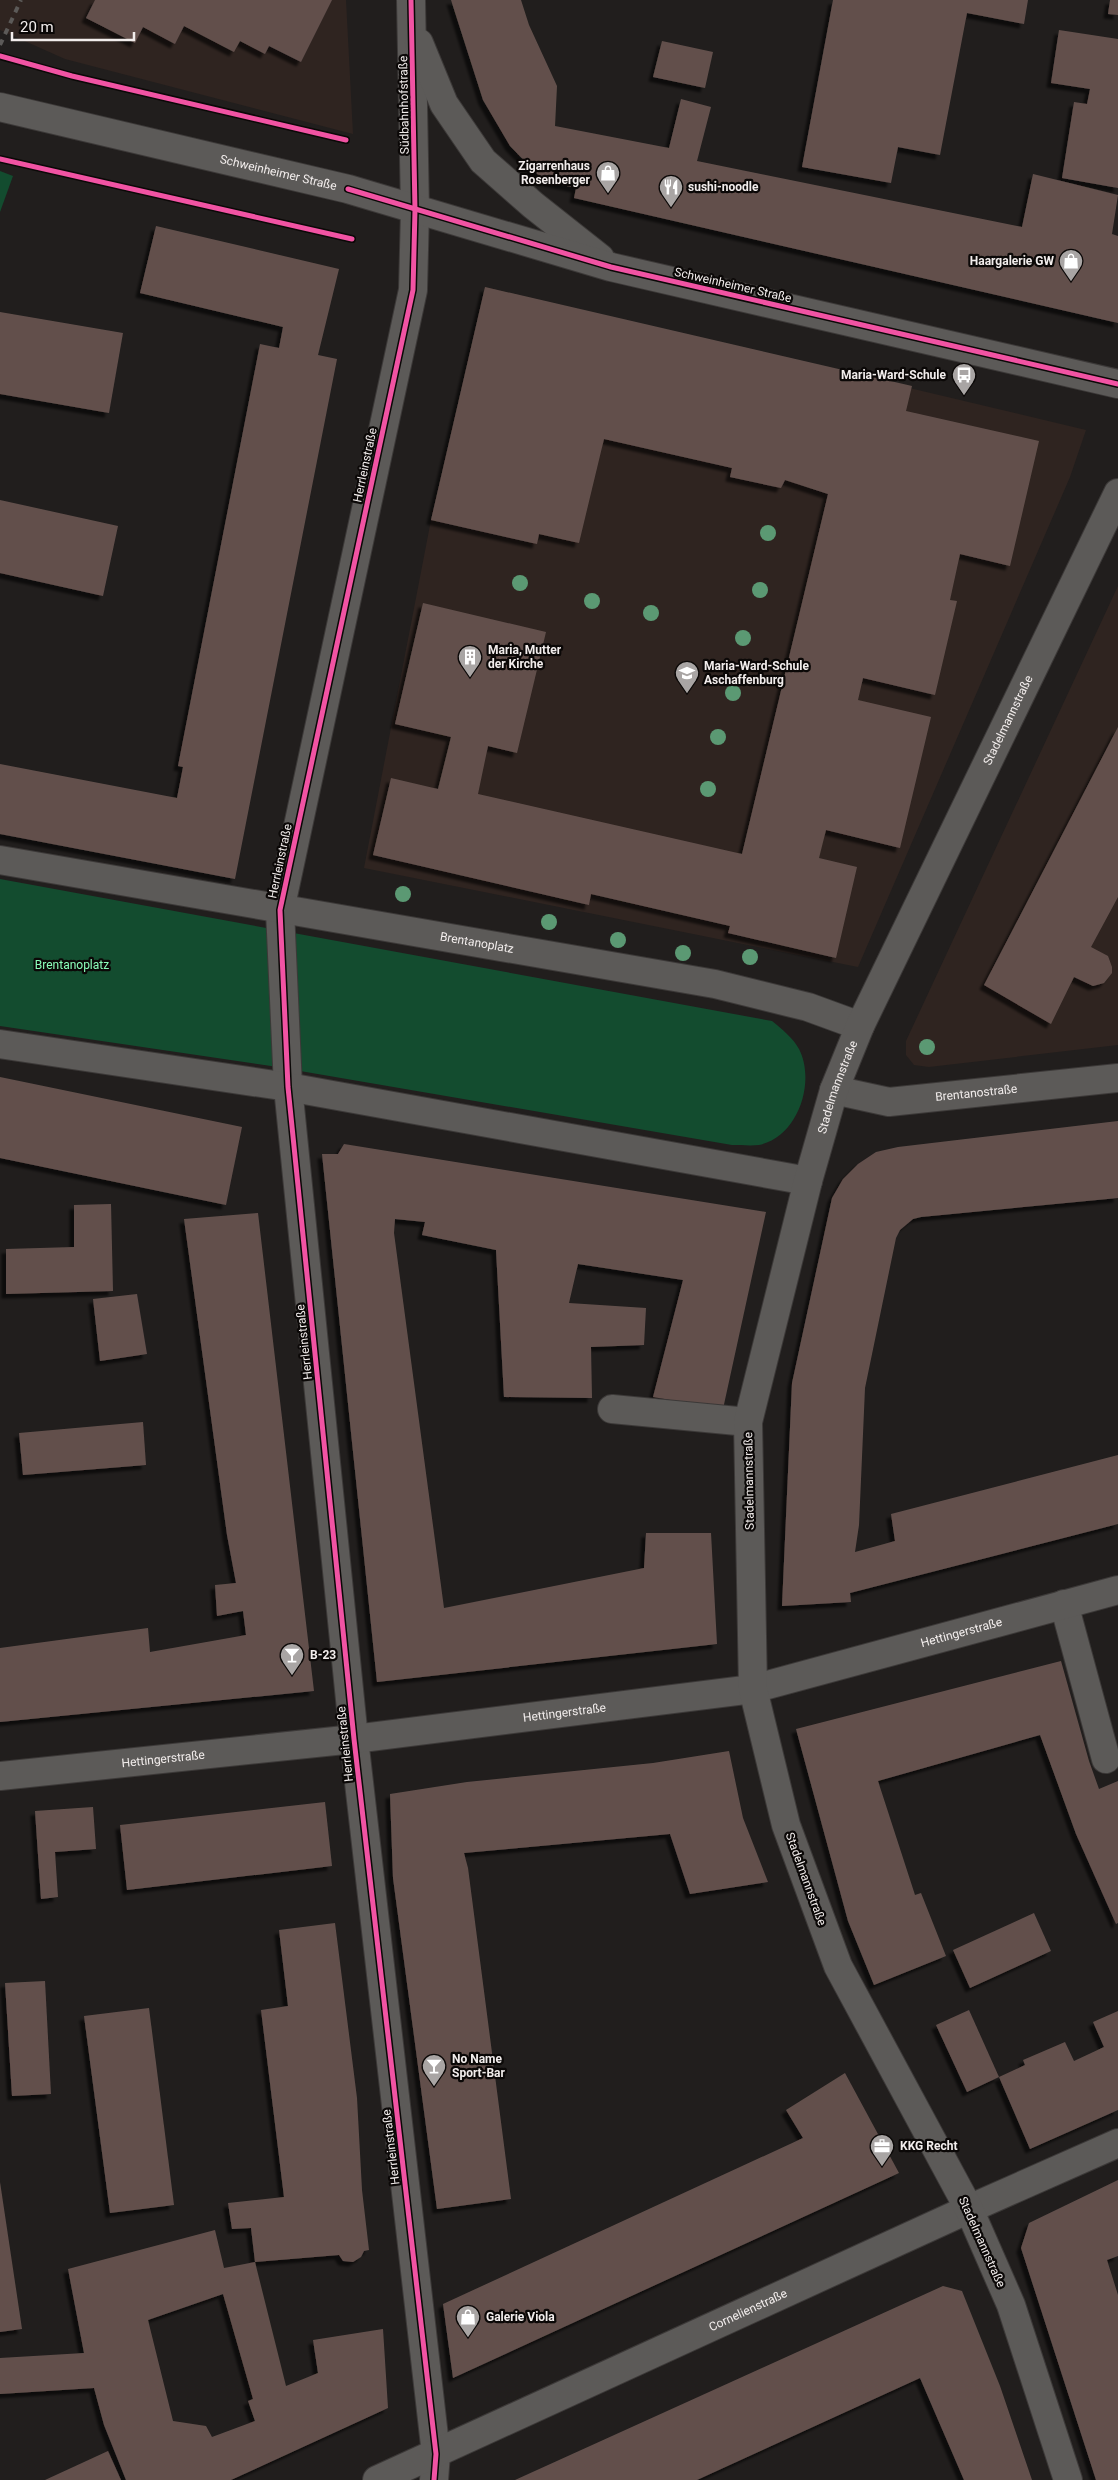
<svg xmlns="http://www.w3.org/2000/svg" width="1118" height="2480" font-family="Roboto,sans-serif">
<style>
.built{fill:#2f2420}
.green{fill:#134c2f}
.building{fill:#62504c;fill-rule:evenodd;filter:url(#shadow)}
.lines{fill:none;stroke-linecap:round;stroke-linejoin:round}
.minor-casing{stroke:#3c3938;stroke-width:30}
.minor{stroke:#5c5a58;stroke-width:28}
.rail{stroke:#5c5a58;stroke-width:4;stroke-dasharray:6 6;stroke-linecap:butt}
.cycleway-casing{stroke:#0b0807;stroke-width:8}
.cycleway{stroke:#f153a3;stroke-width:5}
.tree{fill:#5b9973}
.labels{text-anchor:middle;stroke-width:4.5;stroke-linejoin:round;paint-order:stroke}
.street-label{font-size:12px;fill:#f2edec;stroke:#0b0807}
.poi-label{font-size:12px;font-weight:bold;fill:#f2edec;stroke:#0b0807;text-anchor:start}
.park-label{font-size:12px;fill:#8bfeba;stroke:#0b0807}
</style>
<defs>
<filter id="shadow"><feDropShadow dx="-4.5" dy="4.5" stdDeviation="1" flood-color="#0009"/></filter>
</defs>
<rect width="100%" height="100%" fill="#211e1d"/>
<g class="built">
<polygon points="0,0 346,0 353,134 65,59 0,30"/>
<polygon points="485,287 1086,430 1070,477 858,967 364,868 431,520"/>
<polygon points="1118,586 1118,1045 929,1067 914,1065 906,1055 906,1041"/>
</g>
<g class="green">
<polygon points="0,171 13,176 0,212"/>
<path d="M 0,879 L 772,1021 C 782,1029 793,1038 799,1049 C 816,1082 798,1137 759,1145 C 751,1146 740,1145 732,1145 L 271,1066 L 0,1026 Z"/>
</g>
<g class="building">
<polygon points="95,0 332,0 301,62 269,46 265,54 240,41 234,52 184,26 175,44 143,27 135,43 86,18"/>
<polygon points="451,0 521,0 529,25 557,86 555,126 669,148 681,99 711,107 697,161 1022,227 1033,174 1118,195 1112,234 1118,236 1118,323 574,198 576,188 544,181 510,146 483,100"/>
<polygon points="833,0 1028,0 1024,24 967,13 940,155 898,147 891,183 802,167"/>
<polygon points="1110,0 1118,0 1118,15 1108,14"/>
<polygon points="1059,30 1118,39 1118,188 1062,178 1074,102 1087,104 1090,89 1051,83"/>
<polygon points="662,41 713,52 705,88 653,77"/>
<polygon points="156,226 339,269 318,355 337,359 235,879 0,834 0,764 177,798 183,767 178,766 260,344 279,348 283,327 140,293"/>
<polygon points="485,287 912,386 906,411 1039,441 1010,566 960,554 950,600 957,601 935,695 863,678 858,700 931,717 900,848 826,830 819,858 857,867 836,958 728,933 730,926 591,894 589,905 373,855 391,778 438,789 451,737 395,724 423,603 546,632 517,753 488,746 478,794 742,854 828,494 785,480 781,488 730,477 732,468 604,439 579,543 539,534 537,544 431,520"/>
<polygon points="0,312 123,333 109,413 0,394"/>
<polygon points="0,500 118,526 103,596 0,573"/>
<polygon points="1118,727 1118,897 1091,947 1108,956 1112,967 1112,973 1104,983 1093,986 1074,977 1051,1024 984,985"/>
<polygon points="0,1077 242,1127 226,1205 0,1158"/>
<polygon points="1118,1121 1118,1198 921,1217 913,1219 900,1230 896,1238 865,1388 859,1525 855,1552 895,1541 891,1514 1118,1455 1118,1524 850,1593 851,1602 782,1606 792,1383 832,1198 843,1179 858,1164 876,1152 898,1147"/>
<polygon points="344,1144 766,1212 723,1409 653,1397 683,1280 578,1264 569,1303 646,1308 644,1345 591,1347 592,1398 504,1397 496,1250 422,1235 425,1222 395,1219 394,1233 444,1608 644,1568 646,1533 711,1533 717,1644 377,1682 322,1154 338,1154"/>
<polygon points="111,1204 113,1291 6,1294 6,1249 74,1247 74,1205"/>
<polygon points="258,1213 314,1691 0,1722 0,1648 148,1628 150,1652 246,1635 243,1611 217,1616 215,1585 236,1583 227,1535 184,1219"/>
<polygon points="137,1294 147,1354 100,1361 93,1299"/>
<polygon points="143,1422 146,1465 23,1475 19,1433"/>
<polygon points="1061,1661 1089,1761 1099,1789 1118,1781 1118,1923 1116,1924 1076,1834 1040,1735 878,1781 915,1895 921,1893 946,1956 874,1985 848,1921 796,1729"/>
<polygon points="729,1751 743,1818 768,1882 690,1894 670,1834 464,1853 468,1868 511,2199 437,2209 393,1878 390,1794 467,1782 653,1763"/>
<polygon points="325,1802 332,1866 127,1890 120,1825"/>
<polygon points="93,1807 96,1849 55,1852 58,1897 41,1899 35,1811"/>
<polygon points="1034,1913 1051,1951 970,1988 953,1950"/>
<polygon points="335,1923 357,2098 362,2190 369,2250 364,2251 361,2257 353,2262 343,2261 339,2255 255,2262 251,2228 232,2229 228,2203 284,2197 261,2010 288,2006 279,1930"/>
<polygon points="45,1981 51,2094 12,2096 5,1983"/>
<polygon points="149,2008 174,2205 110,2213 84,2016"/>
<polygon points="969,2010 999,2077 967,2092 936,2025"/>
<polygon points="1118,2011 1118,2110 1030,2149 999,2077 1025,2065 1023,2060 1065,2042 1074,2061 1104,2047 1093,2022"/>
<polygon points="845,2073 899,2173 453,2378 443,2304 803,2138 786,2110"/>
<polygon points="1118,2180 1118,2256 1107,2260 1118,2295 1118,2480 1096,2480 1021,2248 1029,2223"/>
<polygon points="0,2182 22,2329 0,2332"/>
<path d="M 215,2230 L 224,2268 L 255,2262 L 286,2386 L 318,2373 L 313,2340 L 383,2329 L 388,2408 L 231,2480 L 126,2480 L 104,2425 L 94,2388 L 0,2394 L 0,2358 L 84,2353 L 68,2269 ZM 223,2294 L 253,2399 L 248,2401 L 255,2421 L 212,2437 L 206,2426 L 173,2421 L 148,2320 Z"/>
<polygon points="943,2286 962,2291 1000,2386 1032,2480 964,2480 920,2378 697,2480 515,2480"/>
<polygon points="108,2451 121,2480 45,2480"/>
</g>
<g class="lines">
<g class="minor-casing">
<g id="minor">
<polyline points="411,0 415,210 413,290 280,910 288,1087 354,1739 436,2454 434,2480"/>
<polyline points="419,43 444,104 483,161 533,205 600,258"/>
<path id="s1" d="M 0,107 L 348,189 L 611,267 L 1118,384"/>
<path id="s2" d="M 0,860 L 715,984 L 808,1007 L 860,1026"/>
<polyline points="0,1044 288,1087 808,1181"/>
<path id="s3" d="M 834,1090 L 889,1102 L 1118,1078"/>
<polyline points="612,1409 748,1422"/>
<polyline points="1064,1604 1106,1759"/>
<path id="s4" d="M 0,1776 L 354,1739 L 753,1689 L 1118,1590"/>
<path id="s5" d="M 377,2480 L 969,2209 L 1118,2143"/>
<path id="s6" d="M 1068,2480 L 1011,2305 L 969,2209 L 838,1966 L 786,1825 L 753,1689 L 748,1422 L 808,1181 L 834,1090 L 860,1026 L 1118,493"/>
</g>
</g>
<use href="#minor" class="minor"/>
<polyline class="rail" points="0,45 21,0"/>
<g class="cycleway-casing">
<g id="cycleway">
<polyline points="411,0 415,210 413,290 280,910 288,1087 354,1739 436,2454 434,2480"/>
<polyline points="0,56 72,76 346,140"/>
<polyline points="0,159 352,239"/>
<polyline points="348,189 611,267 1118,384"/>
</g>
</g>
<use href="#cycleway" class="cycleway"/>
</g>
<g class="tree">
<circle cx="768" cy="533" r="8"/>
<circle cx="520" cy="583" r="8"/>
<circle cx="760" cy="590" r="8"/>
<circle cx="592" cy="601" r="8"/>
<circle cx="651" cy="613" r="8"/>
<circle cx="743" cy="638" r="8"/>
<circle cx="733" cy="693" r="8"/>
<circle cx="718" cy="737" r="8"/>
<circle cx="708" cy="789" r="8"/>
<circle cx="403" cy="894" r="8"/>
<circle cx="549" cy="922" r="8"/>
<circle cx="618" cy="940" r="8"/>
<circle cx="683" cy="953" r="8"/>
<circle cx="750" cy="957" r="8"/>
<circle cx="927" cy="1047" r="8"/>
</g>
<defs>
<g id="shop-pin" transform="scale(1.25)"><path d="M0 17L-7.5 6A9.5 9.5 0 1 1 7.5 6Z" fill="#a9a5a4" stroke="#0b0807"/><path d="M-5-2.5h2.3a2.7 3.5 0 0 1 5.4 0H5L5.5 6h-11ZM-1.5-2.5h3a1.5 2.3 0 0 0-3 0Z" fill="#fff"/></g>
<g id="restaurant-pin" transform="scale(1.25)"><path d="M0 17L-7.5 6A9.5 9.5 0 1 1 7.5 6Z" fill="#a9a5a4" stroke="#0b0807"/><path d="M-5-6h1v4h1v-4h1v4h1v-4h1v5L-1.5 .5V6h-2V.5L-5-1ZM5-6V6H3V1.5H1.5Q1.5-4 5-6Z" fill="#fff"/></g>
<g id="bus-pin" transform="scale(1.25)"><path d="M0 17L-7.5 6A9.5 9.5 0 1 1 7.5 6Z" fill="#a9a5a4" stroke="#0b0807"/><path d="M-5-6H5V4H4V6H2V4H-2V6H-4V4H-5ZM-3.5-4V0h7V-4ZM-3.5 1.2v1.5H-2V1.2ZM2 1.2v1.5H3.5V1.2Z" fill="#fff"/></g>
<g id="building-pin" transform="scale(1.25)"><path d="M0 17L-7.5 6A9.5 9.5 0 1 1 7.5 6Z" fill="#a9a5a4" stroke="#0b0807"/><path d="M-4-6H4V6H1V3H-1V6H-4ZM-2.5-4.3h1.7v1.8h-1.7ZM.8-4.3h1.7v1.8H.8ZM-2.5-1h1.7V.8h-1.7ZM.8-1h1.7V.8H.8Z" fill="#fff"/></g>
<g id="school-pin" transform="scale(1.25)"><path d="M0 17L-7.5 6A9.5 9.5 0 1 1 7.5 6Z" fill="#a9a5a4" stroke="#0b0807"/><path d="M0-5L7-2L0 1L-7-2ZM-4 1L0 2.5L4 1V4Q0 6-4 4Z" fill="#fff"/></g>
<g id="bar-pin" transform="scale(1.25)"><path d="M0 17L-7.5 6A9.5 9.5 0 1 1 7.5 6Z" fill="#a9a5a4" stroke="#0b0807"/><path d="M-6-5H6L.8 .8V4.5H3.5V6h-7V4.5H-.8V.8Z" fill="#fff"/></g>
<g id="office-pin" transform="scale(1.25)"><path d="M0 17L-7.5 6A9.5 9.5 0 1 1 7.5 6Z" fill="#a9a5a4" stroke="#0b0807"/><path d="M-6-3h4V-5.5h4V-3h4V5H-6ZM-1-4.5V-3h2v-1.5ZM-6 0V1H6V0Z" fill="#fff"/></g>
</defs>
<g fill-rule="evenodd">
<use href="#shop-pin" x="608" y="173"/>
<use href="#restaurant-pin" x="671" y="187"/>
<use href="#shop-pin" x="1071" y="261"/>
<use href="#bus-pin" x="964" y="375"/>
<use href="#building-pin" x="470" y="657"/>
<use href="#school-pin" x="687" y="673"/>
<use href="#bar-pin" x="292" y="1655"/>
<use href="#bar-pin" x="434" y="2066"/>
<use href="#office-pin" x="882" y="2146"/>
<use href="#shop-pin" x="468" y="2317"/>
</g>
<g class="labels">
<g class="street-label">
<text transform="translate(404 105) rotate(-91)" y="4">Südbahnhofstraße</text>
<text dy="4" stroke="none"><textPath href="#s1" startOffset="286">Schweinheimer Straße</textPath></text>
<text transform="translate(733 285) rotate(13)" y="4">Schweinheimer Straße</text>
<text transform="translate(365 465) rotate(-78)" y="4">Herrleinstraße</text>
<text dy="4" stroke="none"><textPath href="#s6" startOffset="1874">Stadelmannstraße</textPath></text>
<text transform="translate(280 861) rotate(-78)" y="4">Herrleinstraße</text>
<text dy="4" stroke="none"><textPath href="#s2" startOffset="484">Brentanoplatz</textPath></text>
<text dy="4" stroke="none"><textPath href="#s6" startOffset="1469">Stadelmannstraße</textPath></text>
<text dy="4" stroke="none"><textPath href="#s3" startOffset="144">Brentanostraße</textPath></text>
<text transform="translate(304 1342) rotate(-96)" y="4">Herrleinstraße</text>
<text transform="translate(749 1481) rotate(-91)" y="4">Stadelmannstraße</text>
<text dy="4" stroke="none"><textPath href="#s4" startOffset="974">Hettingerstraße</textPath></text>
<text dy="4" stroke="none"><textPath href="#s4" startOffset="568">Hettingerstraße</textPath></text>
<text transform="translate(345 1744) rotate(-96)" y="4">Herrleinstraße</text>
<text dy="4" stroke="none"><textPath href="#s4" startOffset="164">Hettingerstraße</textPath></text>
<text transform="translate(806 1879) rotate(70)" y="4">Stadelmannstraße</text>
<text transform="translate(391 2147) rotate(-97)" y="4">Herrleinstraße</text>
<text transform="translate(982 2242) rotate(66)" y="4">Stadelmannstraße</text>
<text dy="4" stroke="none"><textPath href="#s5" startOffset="408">Cornelienstraße</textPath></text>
</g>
<g class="poi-label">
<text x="590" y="170" text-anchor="end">Zigarrenhaus<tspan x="590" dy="14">Rosenberger</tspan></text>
<text x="688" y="191">sushi-noodle</text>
<text x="1054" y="265" text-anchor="end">Haargalerie GW</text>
<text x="946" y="379" text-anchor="end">Maria-Ward-Schule</text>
<text x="488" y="654">Maria, Mutter<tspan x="488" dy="14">der Kirche</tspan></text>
<text x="704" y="670">Maria-Ward-Schule<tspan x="704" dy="14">Aschaffenburg</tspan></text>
<text x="310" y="1659">B-23</text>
<text x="452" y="2063">No Name<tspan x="452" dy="14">Sport-Bar</tspan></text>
<text x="900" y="2150">KKG Recht</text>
<text x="486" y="2321">Galerie Viola</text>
</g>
<g class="park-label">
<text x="72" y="969">Brentanoplatz</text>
</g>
</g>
<path d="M12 32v8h122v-8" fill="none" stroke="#f2edec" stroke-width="2.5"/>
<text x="20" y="32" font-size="15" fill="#f2edec" stroke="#0b0807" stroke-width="4" paint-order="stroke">20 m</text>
</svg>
